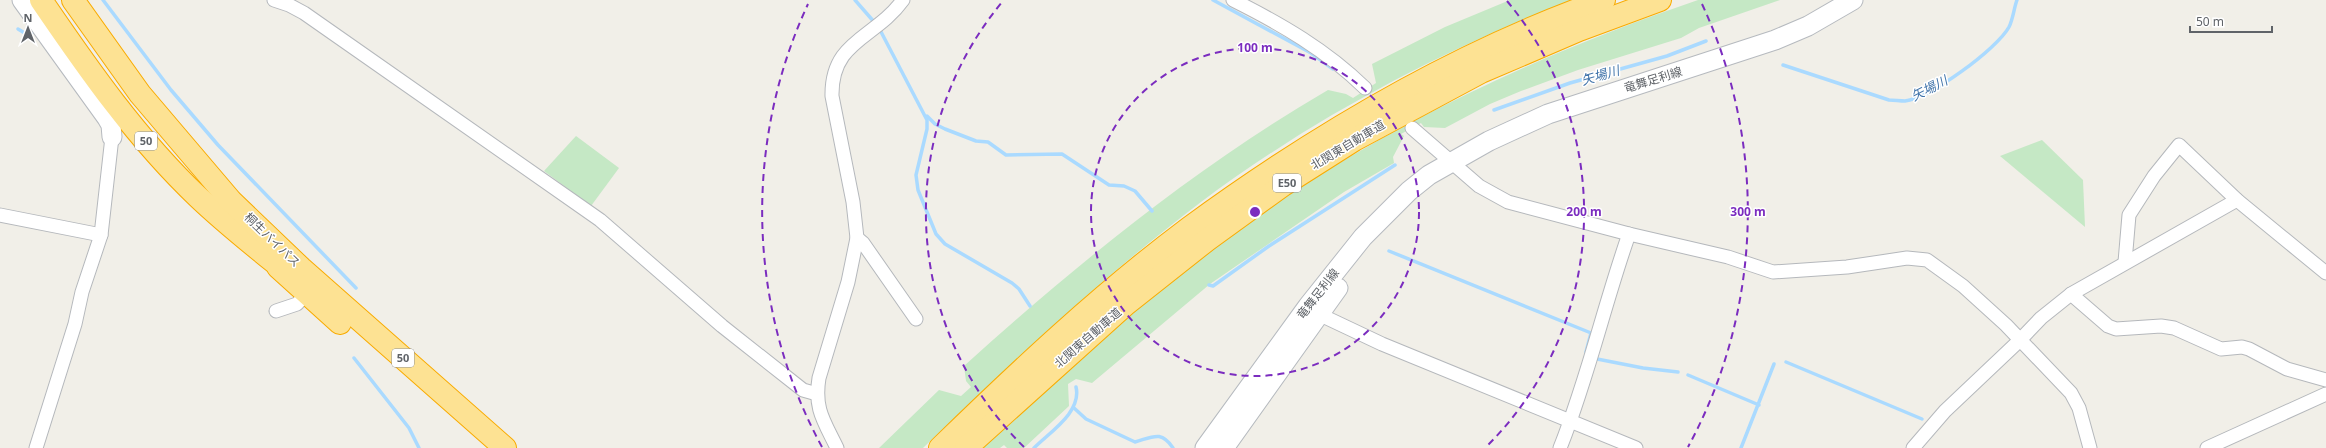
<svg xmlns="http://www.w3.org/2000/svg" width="2326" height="448" font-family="'Noto Sans','Noto Sans JP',sans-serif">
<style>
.green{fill:#c5e8c5}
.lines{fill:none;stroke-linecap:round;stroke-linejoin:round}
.stream{stroke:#aadaff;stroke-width:3.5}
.street-casing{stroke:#b5b8bc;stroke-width:15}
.secondary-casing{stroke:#b6babf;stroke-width:21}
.highway-casing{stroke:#f9ab00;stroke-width:24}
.street{stroke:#fff;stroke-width:13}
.secondary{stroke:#fff;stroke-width:19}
.highway{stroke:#fde293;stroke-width:22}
.ring{fill:none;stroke:#7b2cbf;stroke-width:2;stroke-dasharray:7 5}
.labels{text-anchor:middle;stroke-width:3;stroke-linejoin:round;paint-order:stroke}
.shield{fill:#fff;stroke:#8f9295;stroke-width:1}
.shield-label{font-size:11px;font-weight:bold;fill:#5f6368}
.street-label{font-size:12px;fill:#5f6368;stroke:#fff}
.water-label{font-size:13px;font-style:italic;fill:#4174aa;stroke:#fff}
.centre{fill:#7b2cbf;stroke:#fff;stroke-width:2}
.ring-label{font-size:12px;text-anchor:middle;font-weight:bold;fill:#7b2cbf;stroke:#fff;stroke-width:3;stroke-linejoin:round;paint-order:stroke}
</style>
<rect width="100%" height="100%" fill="#f1efe8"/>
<g class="green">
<path d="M 1510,0 L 1571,0 C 1441,51 1313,118 1201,202 C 1102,277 1012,362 923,448 L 879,448 L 939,390 L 961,396 L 971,387 L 966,381 L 964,366 C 1078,263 1196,167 1328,90 L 1346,94 L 1353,98 L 1376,83 L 1372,64 L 1445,27 Z"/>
<path d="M 1698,0 L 1780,0 L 1699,28 L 1681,38 L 1578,70 L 1521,91 L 1490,104 L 1445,128 L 1424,127 L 1421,123 L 1401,134 L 1404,136 L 1393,157 L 1394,163 L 1344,192 L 1210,284 L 1092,383 L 1076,379 L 1068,384 L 1069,406 L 1024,448 L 1007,448 L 1004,445 L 1000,448 L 983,448 C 1080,354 1183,263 1296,190 C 1421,109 1557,48 1698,0 Z"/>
<polygon points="576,136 619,168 591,206 544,171"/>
<polygon points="2042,140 2083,180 2085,227 2000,156"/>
</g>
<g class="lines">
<g class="stream">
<polyline points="103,0 171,90 218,145 356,288"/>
<polyline points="855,0 875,23"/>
<polyline points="1213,0 1311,53 1333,69"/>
<polyline points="879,28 927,120 927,129 916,175 918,190 936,234 945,244 1012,283 1019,289 1030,306"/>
<polyline points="18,29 28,35 32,33"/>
<path d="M 1783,65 L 1889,100 C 1894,100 1900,101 1905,101 C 1930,98 1997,49 2009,27 C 2013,19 2014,8 2017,0"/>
<polyline points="1494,110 1570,83 1667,56 1706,41"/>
<polyline points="927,116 935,124 945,129 976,141 988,142 1006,155 1062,154 1109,185 1124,186 1135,191 1152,211"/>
<polyline points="1389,251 1591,333 1586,352"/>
<polyline points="1209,285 1213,286 1269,246 1395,165"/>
<polyline points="354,358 409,428 419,448"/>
<polyline points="1592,358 1643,368 1678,372"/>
<polyline points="1786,362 1922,419"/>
<polyline points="1688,375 1759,405"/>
<path d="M 1074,408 L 1086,419 L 1135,442 C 1153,437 1161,430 1173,448"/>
<path d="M 1034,448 C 1050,432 1082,412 1076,387"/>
<polyline points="1741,448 1774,364"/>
</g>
<g class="street-casing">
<g id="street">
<polyline points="274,0 289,5 304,13 600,220 722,326 803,390 817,394"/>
<path d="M 1233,0 C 1281,24 1326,50 1365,88"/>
<polyline points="1412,128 1479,186 1508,202 1629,234 1728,257 1773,272 1847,267 1907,258 1927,260 1963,286 2006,325 2071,393 2079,408 2090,448"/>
<polyline points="0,215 101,235"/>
<polyline points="857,238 863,243 916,319"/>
<polyline points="2125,262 2129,215 2154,176 2179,145 2237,200 2326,273"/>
<polyline points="2071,294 2108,326 2116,329 2161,326 2174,328 2221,349 2242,347 2249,349 2287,369 2326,380"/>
<polyline points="276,311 297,304 306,294"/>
<polyline points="1327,318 1382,344 1636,448"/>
<polyline points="36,448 75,324 82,292 101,235 112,137"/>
<path d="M 837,448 C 824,421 814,409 819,378 L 848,282 L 857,238 L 853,202 L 832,96 C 831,40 875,39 903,0"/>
<path d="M 1560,448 C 1588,378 1604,305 1629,234"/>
<polyline points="1913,448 1945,411 2020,340 2041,318 2071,294 2237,200"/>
<polyline points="2207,448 2326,394"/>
</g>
</g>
<g class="secondary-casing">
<g id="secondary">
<polyline points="22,0 107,118 111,125 112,137"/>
<polyline points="1205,448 1308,306 1363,237 1409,191 1429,175 1489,141 1548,114 1775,40 1808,26 1853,0"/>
<polyline points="1224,448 1338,288"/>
</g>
</g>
<g class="highway-casing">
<g id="highway">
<path d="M 41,0 C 88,69 137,139 198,197 C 222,220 248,241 274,262"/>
<polyline points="73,0 140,94 231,201 301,268 505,448"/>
<polyline points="278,267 340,323"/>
<path d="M 940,448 C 1019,371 1101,294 1189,228 C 1316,135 1455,53 1604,0"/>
<polyline points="966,448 1126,304 1207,240 1283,185 1354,140 1481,72 1579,30 1660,0"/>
</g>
</g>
<use href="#street" class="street"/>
<use href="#secondary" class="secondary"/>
<use href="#highway" class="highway"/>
</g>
<g class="ring">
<circle cx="1255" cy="212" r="164"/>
<path d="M1024 447A329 329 0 0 1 1003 1M1507 1A329 329 0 0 1 1486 447"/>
<path d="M822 447A493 493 0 0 1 808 4M1702 4A493 493 0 0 1 1688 447"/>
</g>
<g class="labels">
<g class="shield">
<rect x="135" y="132" width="22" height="18" rx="3"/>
<rect x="1273" y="174" width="28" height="18" rx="3"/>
<rect x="392" y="349" width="22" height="18" rx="3"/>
</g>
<g class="shield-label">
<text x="146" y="145">50</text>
<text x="1287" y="187">E50</text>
<text x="403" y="362">50</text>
</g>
<g class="street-label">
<text transform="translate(1653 80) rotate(-17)" y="4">竜舞足利線</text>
<text transform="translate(1348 145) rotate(-31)" y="4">北関東自動車道</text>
<text transform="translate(272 240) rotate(44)" y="4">桐生バイパス</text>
<text transform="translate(1318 294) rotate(-52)" y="4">竜舞足利線</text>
<text transform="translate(1088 338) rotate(-41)" y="4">北関東自動車道</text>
</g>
<g class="water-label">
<text transform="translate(1600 75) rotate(-16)" y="5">矢場川</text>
<text transform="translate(1929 88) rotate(-27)" y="5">矢場川</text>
</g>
</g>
<circle cx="1255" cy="212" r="6" class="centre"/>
<g class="ring-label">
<text x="1255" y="52">100 m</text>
<text x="1584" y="216">200 m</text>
<text x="1748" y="216">300 m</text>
</g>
<g transform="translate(28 28)" stroke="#ffffff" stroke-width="3" paint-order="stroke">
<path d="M0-3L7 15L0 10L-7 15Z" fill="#5f6368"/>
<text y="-6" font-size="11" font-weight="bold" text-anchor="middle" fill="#5f6368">N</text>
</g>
<path d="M2190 26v6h82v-6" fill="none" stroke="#5f6368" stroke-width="2"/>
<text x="2196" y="26" font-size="12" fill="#5f6368" stroke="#ffffff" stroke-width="3" paint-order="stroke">50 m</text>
</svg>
